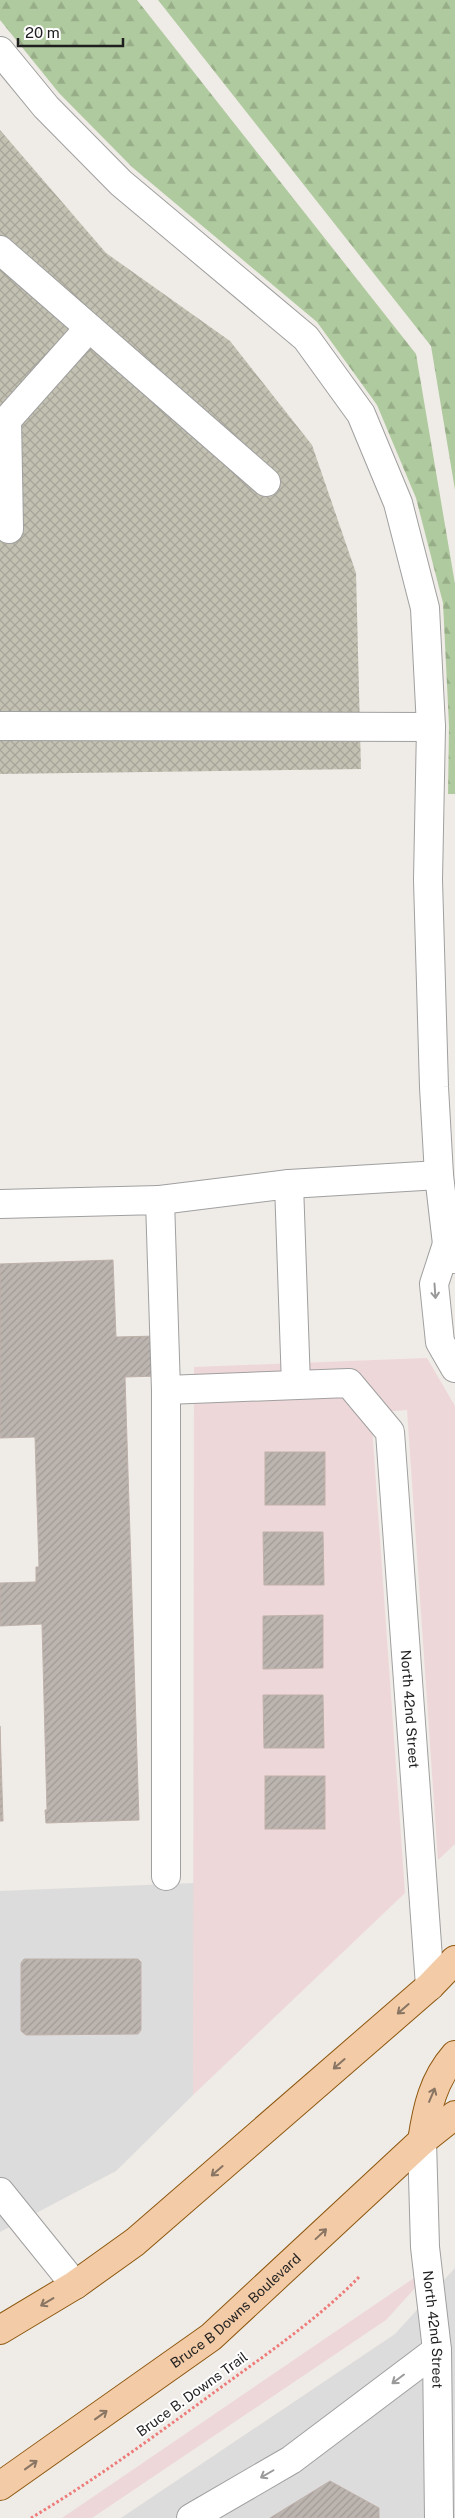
<svg xmlns="http://www.w3.org/2000/svg" width="455" height="2518" font-family="'Public Sans',sans-serif">
<style>
.residential{fill:#dddcdc}
.commercial{fill:#eed7d8}
.construction{fill:url(#construction-cross-hatch)}
.forest{fill:url(#forest-firs)}
.building{fill:url(#building-hatch);stroke:#bfb1aa}
.lines{fill:none;stroke-linecap:round;stroke-linejoin:round}
.minor-casing{stroke:#a0a0a0;stroke-width:30}
.major-casing{stroke:#8c570e;stroke-width:30}
.path{stroke:#ed7b7a;stroke-width:3;stroke-dasharray:2.5 2.5;stroke-linecap:butt}
.minor{stroke:#fff;stroke-width:28}
.major{stroke:#f3cba7;stroke-width:28}
.oneway{stroke:#9a9a9a}
.oneway2{stroke:#897563}
.labels{text-anchor:middle;stroke-width:4;stroke-linejoin:round;paint-order:stroke}
.street-label{font-size:14px;fill:#1f1f1f;stroke:#fff}
</style>
<defs>
<pattern id="construction-cross-hatch" width="8" height="8" patternUnits="userSpaceOnUse" patternTransform="scale(1.25)"><rect width="8" height="8" fill="#c3c1b2"/><path d="M0 0l8 8M0 8l8-8" fill="none" stroke="#a7a599"/></pattern>
<pattern id="forest-firs" width="22" height="20" patternUnits="userSpaceOnUse" patternTransform="scale(1.25)"><rect width="22" height="20" fill="#b0ca9f"/><path d="M5 1l3.5 6h-7zM16 11l3.5 6h-7z" fill="#97ad88"/></pattern>
<pattern id="building-hatch" width="6" height="6" patternUnits="userSpaceOnUse" patternTransform="scale(1.25)"><rect width="6" height="6" fill="#bcb4af"/><path d="M-1 1l2-2M0 6l6-6M5 7l2-2" fill="none" stroke="#a19a96"/></pattern>
</defs>
<rect width="100%" height="100%" fill="#efebe6"/>
<g class="residential">
<polygon points="194,1883 193,2095 116,2171 0,2232 0,1891"/>
<polygon points="455,2268 455,2518 121,2518 395,2334"/>
</g>
<g class="commercial">
<polygon points="427,1358 455,1406 455,1844 438,1860 407,1410 371,1413 405,1893 193,2095 194,1367"/>
<polygon points="414,2278 415,2288 386,2320 92,2518 62,2518"/>
</g>
<polygon class="construction" points="0,130 106,253 230,341 312,445 356,573 361,769 0,774"/>
<g class="forest">
<polygon points="0,0 137,0 416,354 455,584 455,794 448,794 449,726 443,603 416,498 377,405 317,322 132,167 59,93 0,20"/>
<polygon points="158,0 455,0 455,490 431,346"/>
</g>
<g class="building">
<polygon points="113,1260 116,1337 158,1336 159,1376 125,1377 139,1820 46,1823 45,1810 47,1810 42,1624 0,1626 0,1583 36,1582 36,1567 39,1567 35,1437 0,1438 0,1264"/>
<rect x="265" y="1452" width="60" height="53"/>
<polygon points="263,1532 323,1532 324,1585 264,1585"/>
<polygon points="323,1615 323,1668 263,1669 263,1616"/>
<polygon points="263,1695 323,1695 324,1748 264,1748"/>
<polygon points="0,1726 3,1821 0,1821"/>
<rect x="265" y="1776" width="60" height="53"/>
<polygon points="24,1959 138,1959 141,1962 141,2030 138,2034 26,2035 21,2031 21,1963"/>
<polygon points="330,2481 379,2508 379,2518 270,2518"/>
</g>
<g class="lines">
<g class="minor-casing">
<g id="minor">
<polyline points="0,51 46,107 121,183 306,338 361,414 398,503 425,608 431,727 428,880 434,1087 439,1175 447,1244 455,1259"/>
<polyline points="0,250 266,482"/>
<polyline points="9,529 7,420 89,328"/>
<polyline points="0,726 431,727"/>
<polyline points="289,1184 439,1175"/>
<polyline points="160,1200 289,1184 296,1385"/>
<path id="s1" d="M 0,1204 L 160,1200 L 166,1390 L 349,1383 L 390,1432 L 430,1986"/>
<polyline points="447,1244 434,1284 440,1342 455,1368"/>
<polyline points="166,1390 166,1876"/>
<path id="s2" d="M 422,2141 L 425,2247 L 437,2350 L 439,2518"/>
<polyline points="0,2192 75,2285"/>
<polyline points="191,2518 291,2460 437,2350"/>
</g>
</g>
<g class="major-casing">
<g id="major">
<path d="M 422,2141 C 427,2108 433,2080 455,2055"/>
<polyline points="0,2330 75,2285 135,2242 430,1986 455,1960"/>
<path id="s3" d="M 0,2486 L 211,2337 L 422,2141 L 455,2115"/>
</g>
</g>
<path class="path" d="M 31,2518 C 95,2480 156,2435 216,2391 C 265,2355 317,2320 359,2277"/>
<use href="#minor" class="minor"/>
<use href="#major" class="major"/>
</g>
<defs><path id="oneway-shaft" d="M-6 0H5M1.5-3L5.5 0L1.5 3" fill="none" stroke-width="1.6" stroke-linecap="round" stroke-linejoin="round" transform="scale(1.25)"/></defs>
<g class="oneway">
<use href="#oneway-shaft" transform="translate(435 1291) rotate(86)"/>
<use href="#oneway-shaft" transform="translate(398 2379) rotate(143)"/>
<use href="#oneway-shaft" transform="translate(267 2474) rotate(150)"/>
</g>
<g class="oneway2">
<use href="#oneway-shaft" transform="translate(403 2009) rotate(139)"/>
<use href="#oneway-shaft" transform="translate(339 2064) rotate(139)"/>
<use href="#oneway-shaft" transform="translate(432 2095) rotate(-67)"/>
<use href="#oneway-shaft" transform="translate(217 2171) rotate(139)"/>
<use href="#oneway-shaft" transform="translate(321 2234) rotate(-43)"/>
<use href="#oneway-shaft" transform="translate(47 2302) rotate(149)"/>
<use href="#oneway-shaft" transform="translate(101 2415) rotate(-36)"/>
<use href="#oneway-shaft" transform="translate(31 2465) rotate(-36)"/>
</g>
<g class="labels">
<g class="street-label">
<text dy="5" stroke="none"><textPath href="#s1" startOffset="875">North 42nd Street</textPath></text>
<text dy="5" stroke="none"><textPath href="#s3" startOffset="294">Bruce B Downs Boulevard</textPath></text>
<text dy="5" stroke="none"><textPath href="#s2" startOffset="189">North 42nd Street</textPath></text>
<text transform="translate(192 2394) rotate(-36)" y="5">Bruce B. Downs Trail</text>
</g>
</g>
<path d="M18 38v8h105v-8" fill="none" stroke="#1f1f1f" stroke-width="2.5"/>
<text x="25" y="38" font-size="15" fill="#1f1f1f" stroke="#ffffff" stroke-width="4" paint-order="stroke">20 m</text>
</svg>
